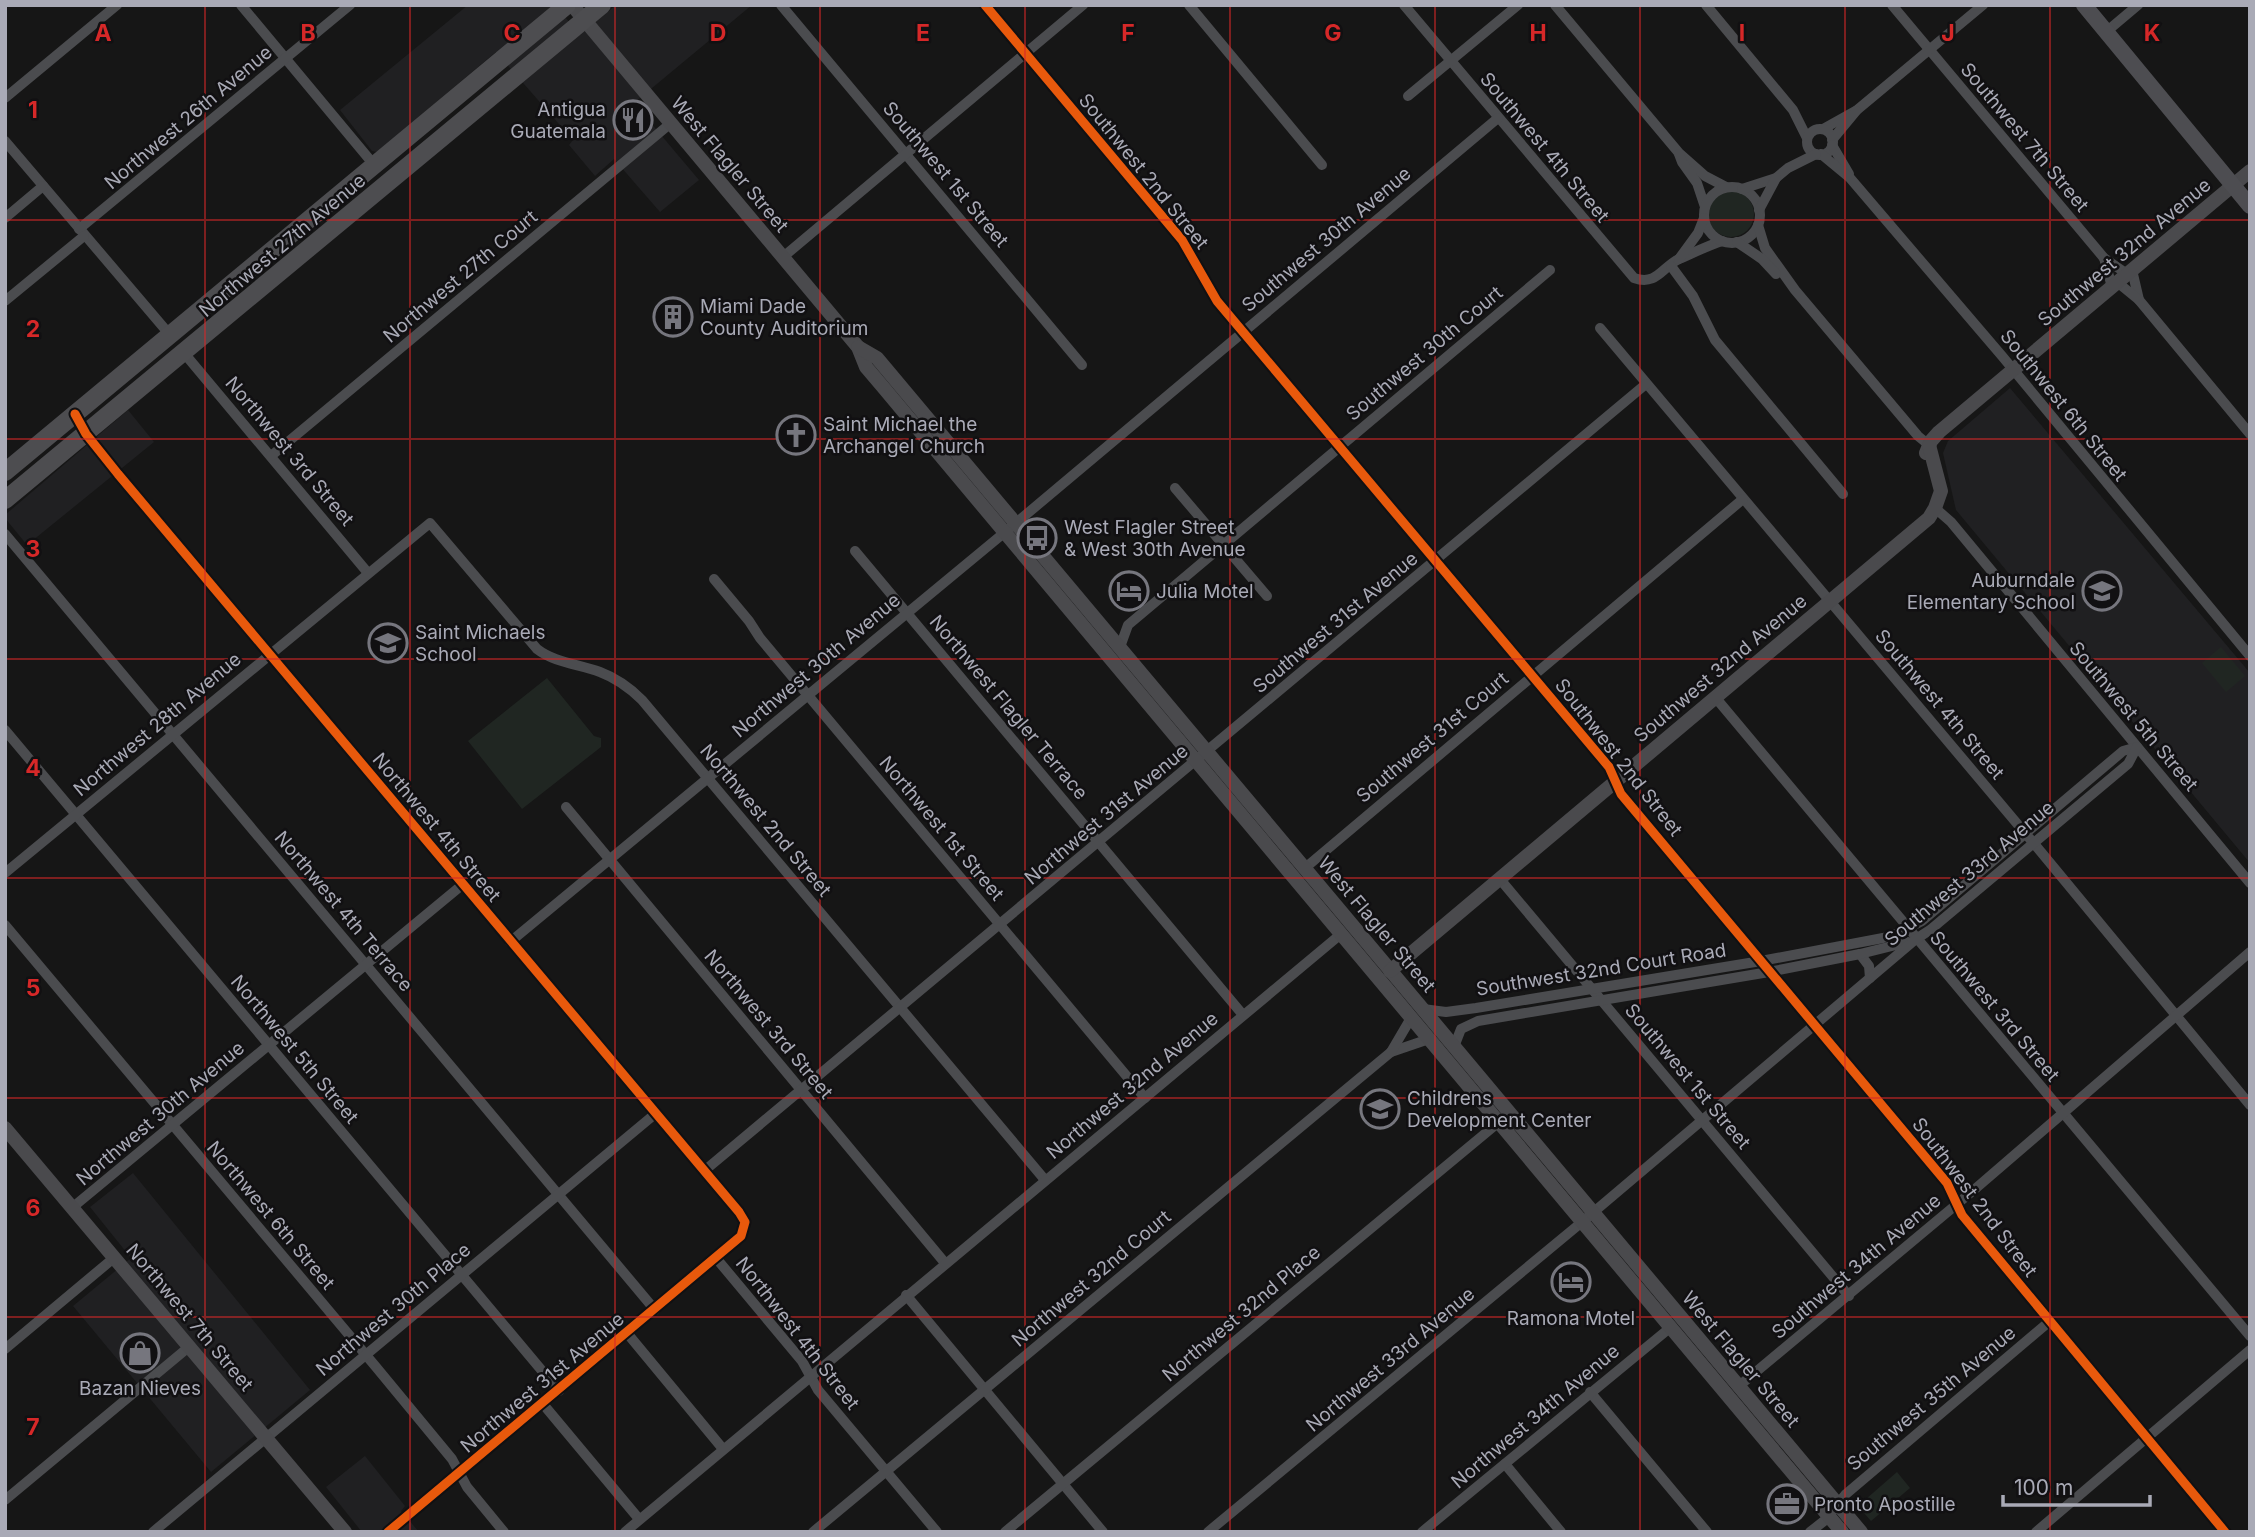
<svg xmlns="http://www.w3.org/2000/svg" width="2255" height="1537" font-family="Inter,sans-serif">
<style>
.built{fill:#202022}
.green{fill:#202622}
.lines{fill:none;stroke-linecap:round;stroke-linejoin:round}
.street{stroke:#4b4c4f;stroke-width:10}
.secondary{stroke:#4a4a4d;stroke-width:14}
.primary{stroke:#4d4d51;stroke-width:16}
.highway{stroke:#4d4d50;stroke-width:18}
.cycleway-casing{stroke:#111012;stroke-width:13}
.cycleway{stroke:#e8590c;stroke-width:9}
.grid{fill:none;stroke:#d62828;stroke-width:2;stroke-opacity:0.55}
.labels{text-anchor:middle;stroke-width:5;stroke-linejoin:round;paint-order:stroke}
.poi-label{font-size:19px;fill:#a9aab6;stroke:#111012;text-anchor:start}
.street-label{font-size:19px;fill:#a9aab6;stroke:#111012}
.grid-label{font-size:23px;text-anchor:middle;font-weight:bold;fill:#d62828;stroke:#111012;stroke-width:5;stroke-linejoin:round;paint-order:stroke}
</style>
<rect width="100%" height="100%" fill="#161616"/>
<g class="built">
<polygon points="468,5 555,5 580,35 616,5 752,5 634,103 699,180 660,212 614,159 595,176 569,145 573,140 496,52 377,152 372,151 340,110"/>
<polygon points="2010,388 2250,673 2250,863 1956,510 1943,453 1948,441"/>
<polygon points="128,410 154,442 27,545 5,518 5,515"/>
<polygon points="133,1173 310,1390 211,1472 73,1306 131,1258 90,1207"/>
<polygon points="365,1456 405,1506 401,1511 419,1532 362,1532 326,1487"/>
</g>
<g class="green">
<circle cx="1731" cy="214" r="23"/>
<polygon points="2221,647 2245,676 2226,692 2202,663"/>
<polygon points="547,678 594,736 601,738 601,747 522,809 468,741"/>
<polygon points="1897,1472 1910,1488 1871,1521 1858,1506"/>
</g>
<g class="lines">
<g class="street">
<polyline points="241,5 375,166"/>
<polyline points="781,5 1082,365"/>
<polyline points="985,5 1182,240 1217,301 1609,767 1621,794 1947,1183 1962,1215 2225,1532"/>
<polyline points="1189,5 1322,165"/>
<path d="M 1404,5 L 1634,278 C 1657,286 1662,267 1679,259 C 1693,253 1707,246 1722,241"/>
<polyline points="1555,5 1679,153 1705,176 1726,187"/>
<polyline points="1706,5 1793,110 1807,138"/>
<polyline points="1892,5 2104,258 2127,274"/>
<polyline points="2106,32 2138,5"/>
<polyline points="1408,96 1518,5"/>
<polyline points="5,98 117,5"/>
<polyline points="1823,129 1857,110 1983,5"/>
<circle cx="1820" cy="142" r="13"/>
<polyline points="1832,140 1856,111"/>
<polyline points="5,141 170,335"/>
<polyline points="1832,145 1849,174"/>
<polyline points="1679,154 1682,162 1697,183 1705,207"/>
<polyline points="1821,154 1850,178 2002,356 2250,656"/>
<circle cx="1732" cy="215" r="28"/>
<polyline points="1742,189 1776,178 1788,168 1816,154"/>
<polyline points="1759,210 1776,178"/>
<polyline points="5,218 43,186"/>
<polyline points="1758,225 1765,248 1795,290 1918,436 1929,445"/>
<polyline points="79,229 350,5"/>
<polyline points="1737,242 1762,259 1776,274"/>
<polyline points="783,257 1083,5"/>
<polyline points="2104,258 2112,287"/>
<polyline points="1679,259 1698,233 1704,218"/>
<polyline points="1671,266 1693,296 1715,340 1843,494"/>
<polyline points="2132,270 2139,300"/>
<polyline points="2117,282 2139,300 2250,434"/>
<polyline points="5,301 84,236"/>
<polyline points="1600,328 2041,852 2250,1105"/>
<polyline points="184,353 368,573"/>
<polyline points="75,414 86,434 118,474 739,1212 745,1222 741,1236 388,1532"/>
<polyline points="271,456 671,123"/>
<polyline points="1175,488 1267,596"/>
<polyline points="1935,508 1951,522 2250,883"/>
<polyline points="5,534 655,1310"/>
<polyline points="855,551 1243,1015"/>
<polyline points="714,579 749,621 760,638 1145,1098"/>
<polyline points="1120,647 1128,625 1550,270"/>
<polyline points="1715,697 2250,1336"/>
<polyline points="5,730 559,1391"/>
<polyline points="566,807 945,1263"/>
<polyline points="1305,868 1743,499"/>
<path d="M 5,873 L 430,523 L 537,649 C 555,663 579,664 600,672 C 616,678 630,688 642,700 L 1045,1180"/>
<polyline points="1499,878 1849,1296"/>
<polyline points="5,925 376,1367 452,1459 467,1487 504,1532"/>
<polyline points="510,942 1016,523 1498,118"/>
<polyline points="1860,954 1869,966 1870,978"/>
<polyline points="1423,1009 1446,1012 1476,1008 1761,961 1883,938 1894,935 1922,921 2123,751 2137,747"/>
<polyline points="1454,1047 1461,1029 1478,1021 1769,972 1860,954 1908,942"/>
<polyline points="1391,1052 1429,1039"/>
<polyline points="704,1171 1646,384"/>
<polyline points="73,1207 462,885"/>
<polyline points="716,1258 802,1361 818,1390 937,1532"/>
<polyline points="906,1295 1103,1532"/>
<polyline points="627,1333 723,1449"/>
<polyline points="5,1349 115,1257"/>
<polyline points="1739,1386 1975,1189 2250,952"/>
<polyline points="1590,1392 1707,1532"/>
<polyline points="543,1404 639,1519"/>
<polyline points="1505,1464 1561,1532"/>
<polyline points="5,1500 190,1346"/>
<polyline points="153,1532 655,1114"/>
<polyline points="625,1532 1341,934"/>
<polyline points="813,1532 1391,1052 1411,1018"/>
<polyline points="1005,1532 1499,1122"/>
<polyline points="1208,1532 1576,1227 1916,939 1930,930 2128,764 2137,747"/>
<polyline points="1422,1532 1671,1327"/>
<polyline points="1810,1532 1824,1521 1846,1494 2050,1321"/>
<polyline points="2036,1532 2250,1350"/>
</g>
<g class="secondary">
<polyline points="572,5 858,347 866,367 883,387 1842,1532"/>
<polyline points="858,347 877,358 1861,1532"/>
<polyline points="1926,453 1931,441 1939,432 2250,171"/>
<polyline points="1390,971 1929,518 1935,508 1941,491 1929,445"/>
<polyline points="5,1128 345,1532"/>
</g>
<polyline class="primary" points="2084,5 2250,206"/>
<g class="highway">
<polyline points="5,472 567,5"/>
<polyline points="5,500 602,5"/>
</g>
<g class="cycleway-casing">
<g id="cycleway">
<polyline points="985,5 1182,240 1217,301 1609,767 1621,794 1947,1183 1962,1215 2225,1532"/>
<polyline points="75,414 86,434 118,474 739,1212 745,1222 741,1236 388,1532"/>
</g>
</g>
<use href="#cycleway" class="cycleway"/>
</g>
<path class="grid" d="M 205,5 L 205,1532M 410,5 L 410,1532M 615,5 L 615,1532M 820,5 L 820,1532M 1025,5 L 1025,1532M 1230,5 L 1230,1532M 1435,5 L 1435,1532M 1640,5 L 1640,1532M 1845,5 L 1845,1532M 2050,5 L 2050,1532M 5,220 L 2250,220M 5,439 L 2250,439M 5,659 L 2250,659M 5,878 L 2250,878M 5,1098 L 2250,1098M 5,1317 L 2250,1317"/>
<defs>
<g id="restaurant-ring" transform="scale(2.0125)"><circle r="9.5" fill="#111012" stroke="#76767e" stroke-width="1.5"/><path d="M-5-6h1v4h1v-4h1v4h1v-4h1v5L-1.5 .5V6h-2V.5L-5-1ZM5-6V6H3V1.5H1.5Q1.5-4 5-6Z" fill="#76767e"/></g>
<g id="building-ring" transform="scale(2.0125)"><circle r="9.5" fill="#111012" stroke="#76767e" stroke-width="1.5"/><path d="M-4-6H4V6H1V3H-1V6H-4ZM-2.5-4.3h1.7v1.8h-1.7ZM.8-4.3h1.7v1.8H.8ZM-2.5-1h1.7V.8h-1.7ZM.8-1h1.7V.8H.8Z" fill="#76767e"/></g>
<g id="church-ring" transform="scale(2.0125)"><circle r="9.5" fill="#111012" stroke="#76767e" stroke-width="1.5"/><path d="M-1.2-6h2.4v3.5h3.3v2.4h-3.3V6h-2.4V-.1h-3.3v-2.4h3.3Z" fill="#76767e"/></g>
<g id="bus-ring" transform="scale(2.0125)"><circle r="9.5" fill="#111012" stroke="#76767e" stroke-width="1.5"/><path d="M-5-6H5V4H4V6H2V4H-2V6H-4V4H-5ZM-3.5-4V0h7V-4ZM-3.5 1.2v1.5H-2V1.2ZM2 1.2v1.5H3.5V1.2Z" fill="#76767e"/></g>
<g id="hotel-ring" transform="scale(2.0125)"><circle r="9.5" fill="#111012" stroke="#76767e" stroke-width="1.5"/><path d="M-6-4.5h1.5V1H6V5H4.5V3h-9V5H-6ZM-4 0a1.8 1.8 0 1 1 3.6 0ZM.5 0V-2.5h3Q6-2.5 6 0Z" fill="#76767e"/></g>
<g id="school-ring" transform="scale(2.0125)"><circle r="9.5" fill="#111012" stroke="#76767e" stroke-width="1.5"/><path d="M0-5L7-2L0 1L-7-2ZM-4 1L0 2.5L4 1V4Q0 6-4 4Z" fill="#76767e"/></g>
<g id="shop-ring" transform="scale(2.0125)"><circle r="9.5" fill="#111012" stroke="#76767e" stroke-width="1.5"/><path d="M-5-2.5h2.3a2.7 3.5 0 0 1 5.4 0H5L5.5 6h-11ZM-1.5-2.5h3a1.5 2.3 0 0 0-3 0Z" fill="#76767e"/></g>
<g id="office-ring" transform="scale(2.0125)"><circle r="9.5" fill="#111012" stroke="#76767e" stroke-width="1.5"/><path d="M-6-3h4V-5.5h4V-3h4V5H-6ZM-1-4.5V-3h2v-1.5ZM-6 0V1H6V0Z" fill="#76767e"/></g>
</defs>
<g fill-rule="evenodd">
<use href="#restaurant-ring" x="633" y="120"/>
<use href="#building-ring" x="673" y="317"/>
<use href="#church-ring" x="796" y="435"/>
<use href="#bus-ring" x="1037" y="538"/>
<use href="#hotel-ring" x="1129" y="591"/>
<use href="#school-ring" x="2102" y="591"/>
<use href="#school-ring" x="388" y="643"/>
<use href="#school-ring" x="1380" y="1109"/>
<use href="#hotel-ring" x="1571" y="1282"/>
<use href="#shop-ring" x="140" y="1353"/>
<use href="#office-ring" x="1787" y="1504"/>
</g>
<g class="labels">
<g class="poi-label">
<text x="606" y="116" text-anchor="end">Antigua<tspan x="606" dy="22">Guatemala</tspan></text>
<text x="700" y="313">Miami Dade<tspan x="700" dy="22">County Auditorium</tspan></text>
<text x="823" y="431">Saint Michael the<tspan x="823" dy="22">Archangel Church</tspan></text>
<text x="1064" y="534">West Flagler Street<tspan x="1064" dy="22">&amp; West 30th Avenue</tspan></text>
<text x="2075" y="587" text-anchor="end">Auburndale<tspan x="2075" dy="22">Elementary School</tspan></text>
<text x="1156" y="598">Julia Motel</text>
<text x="415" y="639">Saint Michaels<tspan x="415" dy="22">School</tspan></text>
<text x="1407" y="1105">Childrens<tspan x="1407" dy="22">Development Center</tspan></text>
<text x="1571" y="1325" text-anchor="middle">Ramona Motel</text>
<text x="140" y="1395" text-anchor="middle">Bazan Nieves</text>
<text x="1814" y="1511">Pronto Apostille</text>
</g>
<g class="street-label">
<text transform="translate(188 117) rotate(-40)" y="7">Northwest 26th Avenue</text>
<text transform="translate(2025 137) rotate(50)" y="7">Southwest 7th Street</text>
<text transform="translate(1545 147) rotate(50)" y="7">Southwest 4th Street</text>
<text transform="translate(730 164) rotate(50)" y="7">West Flagler Street</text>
<text transform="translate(1144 171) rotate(51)" y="7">Southwest 2nd Street</text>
<text transform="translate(946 174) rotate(50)" y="7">Southwest 1st Street</text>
<text transform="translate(1326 239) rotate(-40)" y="7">Southwest 30th Avenue</text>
<text transform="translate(282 245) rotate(-40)" y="7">Northwest 27th Avenue</text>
<text transform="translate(2124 252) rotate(-40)" y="7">Southwest 32nd Avenue</text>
<text transform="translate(460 276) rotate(-40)" y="7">Northwest 27th Court</text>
<text transform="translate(1424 353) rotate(-40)" y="7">Southwest 30th Court</text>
<text transform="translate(2064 405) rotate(51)" y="7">Southwest 6th Street</text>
<text transform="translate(290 451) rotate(50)" y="7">Northwest 3rd Street</text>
<text transform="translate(1335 622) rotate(-40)" y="7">Southwest 31st Avenue</text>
<text transform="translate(816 665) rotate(-40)" y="7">Northwest 30th Avenue</text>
<text transform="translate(1720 668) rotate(-40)" y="7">Southwest 32nd Avenue</text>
<text transform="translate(1940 704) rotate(50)" y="7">Southwest 4th Street</text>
<text transform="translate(1009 707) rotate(50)" y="7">Northwest Flagler Terrace</text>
<text transform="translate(2134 716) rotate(50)" y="7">Southwest 5th Street</text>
<text transform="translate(157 724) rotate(-40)" y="7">Northwest 28th Avenue</text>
<text transform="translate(1432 737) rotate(-40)" y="7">Southwest 31st Court</text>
<text transform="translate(1619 757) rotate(52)" y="7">Southwest 2nd Street</text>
<text transform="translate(1106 814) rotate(-40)" y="7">Northwest 31st Avenue</text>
<text transform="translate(766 820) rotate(50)" y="7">Northwest 2nd Street</text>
<text transform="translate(437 827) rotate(50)" y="7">Northwest 4th Street</text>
<text transform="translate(942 828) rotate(50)" y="7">Northwest 1st Street</text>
<text transform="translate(1969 873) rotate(-40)" y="7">Southwest 33rd Avenue</text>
<text transform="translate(344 911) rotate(50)" y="7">Northwest 4th Terrace</text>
<text transform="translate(1377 924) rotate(50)" y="7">West Flagler Street</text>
<text transform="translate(1601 969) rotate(-9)" y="7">Southwest 32nd Court Road</text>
<text transform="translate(1995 1006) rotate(50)" y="7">Southwest 3rd Street</text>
<text transform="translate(769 1024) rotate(50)" y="7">Northwest 3rd Street</text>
<text transform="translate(295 1049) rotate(50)" y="7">Northwest 5th Street</text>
<text transform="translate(1688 1076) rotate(50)" y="7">Southwest 1st Street</text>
<text transform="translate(1132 1085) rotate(-40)" y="7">Northwest 32nd Avenue</text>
<text transform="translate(160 1113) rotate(-40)" y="7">Northwest 30th Avenue</text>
<text transform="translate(1975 1197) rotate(53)" y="7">Southwest 2nd Street</text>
<text transform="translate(271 1215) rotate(50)" y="7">Northwest 6th Street</text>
<text transform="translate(1856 1266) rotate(-40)" y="7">Southwest 34th Avenue</text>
<text transform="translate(1091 1278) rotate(-40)" y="7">Northwest 32nd Court</text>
<text transform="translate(393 1309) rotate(-40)" y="7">Northwest 30th Place</text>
<text transform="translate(1241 1313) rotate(-40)" y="7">Northwest 32nd Place</text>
<text transform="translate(190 1317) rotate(50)" y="7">Northwest 7th Street</text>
<text transform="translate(798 1333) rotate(52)" y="7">Northwest 4th Street</text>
<text transform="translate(1390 1359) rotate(-40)" y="7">Northwest 33rd Avenue</text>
<text transform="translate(1741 1359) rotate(50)" y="7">West Flagler Street</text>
<text transform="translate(542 1382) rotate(-40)" y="7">Northwest 31st Avenue</text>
<text transform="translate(1931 1398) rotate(-40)" y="7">Southwest 35th Avenue</text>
<text transform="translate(1535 1416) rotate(-40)" y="7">Northwest 34th Avenue</text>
</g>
</g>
<g class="grid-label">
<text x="103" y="41">A</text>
<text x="308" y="41">B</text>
<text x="512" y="41">C</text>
<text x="718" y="41">D</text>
<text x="923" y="41">E</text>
<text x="1128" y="41">F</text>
<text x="1333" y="41">G</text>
<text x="1538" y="41">H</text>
<text x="1742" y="41">I</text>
<text x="1948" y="41">J</text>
<text x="2152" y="41">K</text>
<text x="33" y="118">1</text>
<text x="33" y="337">2</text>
<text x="33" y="557">3</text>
<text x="33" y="776">4</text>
<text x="33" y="996">5</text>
<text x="33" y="1216">6</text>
<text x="33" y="1435">7</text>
</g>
<rect width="2255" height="1537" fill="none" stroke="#a9aab6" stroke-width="14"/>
<path d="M2003 1495v10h147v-10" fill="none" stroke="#a9aab6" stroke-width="3.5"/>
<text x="2014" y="1495" font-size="21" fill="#a9aab6" stroke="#111012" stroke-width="5" paint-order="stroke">100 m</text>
</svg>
